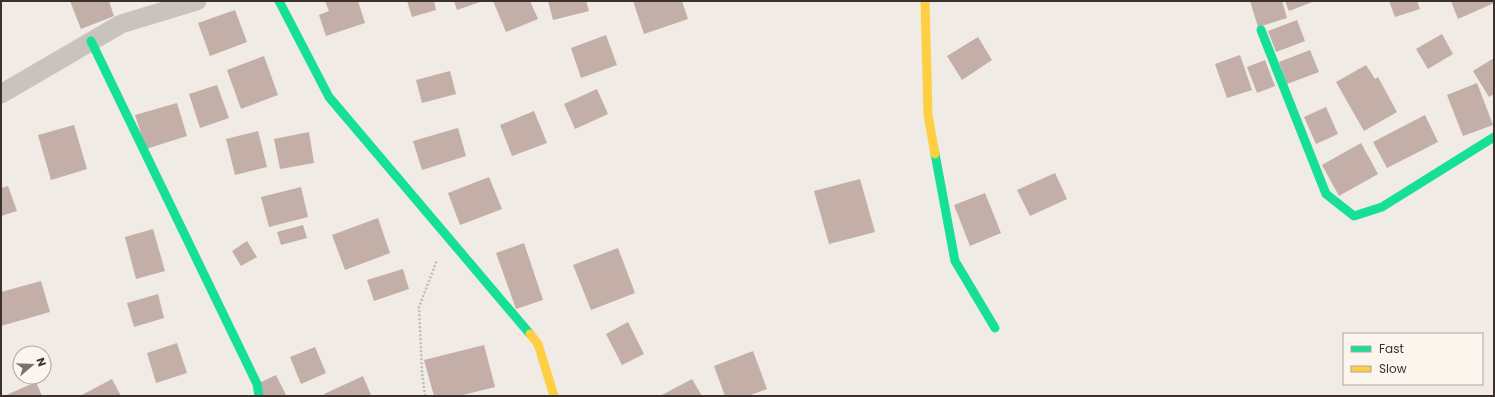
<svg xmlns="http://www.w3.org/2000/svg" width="1495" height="397" font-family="Poppins,sans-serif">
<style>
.building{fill:#c3afa7}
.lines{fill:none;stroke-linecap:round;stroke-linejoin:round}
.path{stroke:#c2bbb6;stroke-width:2.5;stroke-dasharray:2 2;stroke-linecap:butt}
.street{stroke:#c9c3be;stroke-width:19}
.fast{stroke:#16e098;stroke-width:9}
.slow{stroke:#ffcf43;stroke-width:9}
</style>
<rect width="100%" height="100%" fill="#f0ebe5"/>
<g class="building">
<polygon points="70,1 109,1 114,16 81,29"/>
<polygon points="325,1 358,1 365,23 326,36 319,15 329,11"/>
<polygon points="407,1 434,1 436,10 412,17"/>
<polygon points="454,1 483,1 457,10"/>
<polygon points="493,1 530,1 538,19 506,32"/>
<polygon points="548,1 586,1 589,11 553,20"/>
<polygon points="633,1 682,1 688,19 644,34"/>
<polygon points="1250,1 1282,1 1287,18 1258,27"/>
<polygon points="1285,1 1315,1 1289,11"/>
<polygon points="1389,1 1417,1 1420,9 1395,17"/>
<polygon points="1451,1 1494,1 1494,3 1458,19"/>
<polygon points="235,10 247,42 210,56 198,23"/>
<polygon points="1297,20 1305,41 1276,52 1268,31"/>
<polygon points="1442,34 1453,54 1428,69 1416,49"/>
<polygon points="606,35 617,65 581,78 571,48"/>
<polygon points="978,37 992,60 962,80 947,56"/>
<polygon points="1310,50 1319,72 1287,84 1279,62"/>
<polygon points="1240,55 1252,90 1227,98 1215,64"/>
<polygon points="264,56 278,95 241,109 227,70"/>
<polygon points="1494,58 1494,94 1489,97 1473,71"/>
<polygon points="1265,60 1275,86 1257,93 1247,67"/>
<polygon points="1366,65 1375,79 1378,77 1397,112 1364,131 1336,82"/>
<polygon points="450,71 456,94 422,103 416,80"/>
<polygon points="1477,83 1493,125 1463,136 1447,95"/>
<polygon points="217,85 229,118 200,128 189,94"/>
<polygon points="597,89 608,114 575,129 564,104"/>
<polygon points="177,103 187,136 146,149 135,115"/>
<polygon points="1326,107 1338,134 1316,144 1304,117"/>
<polygon points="534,111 547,143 512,156 500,125"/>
<polygon points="1425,115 1438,142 1387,168 1373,142"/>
<polygon points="74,125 87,169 51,180 38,135"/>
<polygon points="458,128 466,156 422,170 413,141"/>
<polygon points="258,131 267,167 235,175 226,139"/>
<polygon points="309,132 314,163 280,169 274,139"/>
<polygon points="1361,143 1378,174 1339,196 1322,165"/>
<polygon points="1055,173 1067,199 1030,216 1017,190"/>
<polygon points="489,177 502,209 460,225 448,193"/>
<polygon points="860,179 875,232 829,244 814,191"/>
<polygon points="8,186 17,211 1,216 1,188"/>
<polygon points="301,187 308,217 269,227 261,197"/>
<polygon points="985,193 1001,233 970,246 954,205"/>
<polygon points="378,218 390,253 345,270 332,235"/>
<polygon points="303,225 307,238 281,245 277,232"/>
<polygon points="153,229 165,271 136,279 125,237"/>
<polygon points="247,241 257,257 241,266 232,251"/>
<polygon points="524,243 543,300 516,309 496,253"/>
<polygon points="618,248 635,293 591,310 573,265"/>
<polygon points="403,269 409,289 374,301 367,280"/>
<polygon points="41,281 50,312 1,326 1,292"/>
<polygon points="158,294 164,318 134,327 127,303"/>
<polygon points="628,322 644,354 622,365 606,334"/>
<polygon points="177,343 187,373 156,383 147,353"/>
<polygon points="484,345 495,387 459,396 434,396 424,360"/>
<polygon points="315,347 326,373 301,384 290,357"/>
<polygon points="753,351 767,389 748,396 725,396 714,366"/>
<polygon points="276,375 286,395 262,396 257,384"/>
<polygon points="363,376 371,395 325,396 324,394"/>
<polygon points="112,379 121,396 80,396"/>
<polygon points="692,379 702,396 660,396"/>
<polygon points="36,382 42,396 4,396"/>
</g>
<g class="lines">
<polyline class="path" points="425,396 422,373 419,307 437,260"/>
<polyline class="street" points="1,94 121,24 197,1"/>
<g class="fast">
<polyline points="279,1 329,97 530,334"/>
<polyline points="1261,30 1326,194 1354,216 1382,207 1494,137"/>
<polyline points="91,41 257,384 259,396"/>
<polyline points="935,154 955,261 995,328"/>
</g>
<g class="slow">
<polyline points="925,1 928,115 935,154"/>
<polyline points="530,334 538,344 554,396"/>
</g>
</g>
<rect width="1495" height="397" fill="none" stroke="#3b302b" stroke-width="4"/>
<rect x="1343" y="333" width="140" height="52" fill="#fbf5ee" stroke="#aea6a0"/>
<rect x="1351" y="346" width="20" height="6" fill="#16e098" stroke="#aea6a0"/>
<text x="1379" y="353" font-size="12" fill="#3b302b">Fast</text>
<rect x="1351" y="366" width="20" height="6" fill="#ffcf43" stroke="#aea6a0"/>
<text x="1379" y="373" font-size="12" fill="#3b302b">Slow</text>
<g transform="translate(32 365) rotate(71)"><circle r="19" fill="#fbf5ee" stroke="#aea6a0"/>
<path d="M0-3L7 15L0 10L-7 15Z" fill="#7a716c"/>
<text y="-6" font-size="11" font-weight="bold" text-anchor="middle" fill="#3b302b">N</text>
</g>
</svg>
